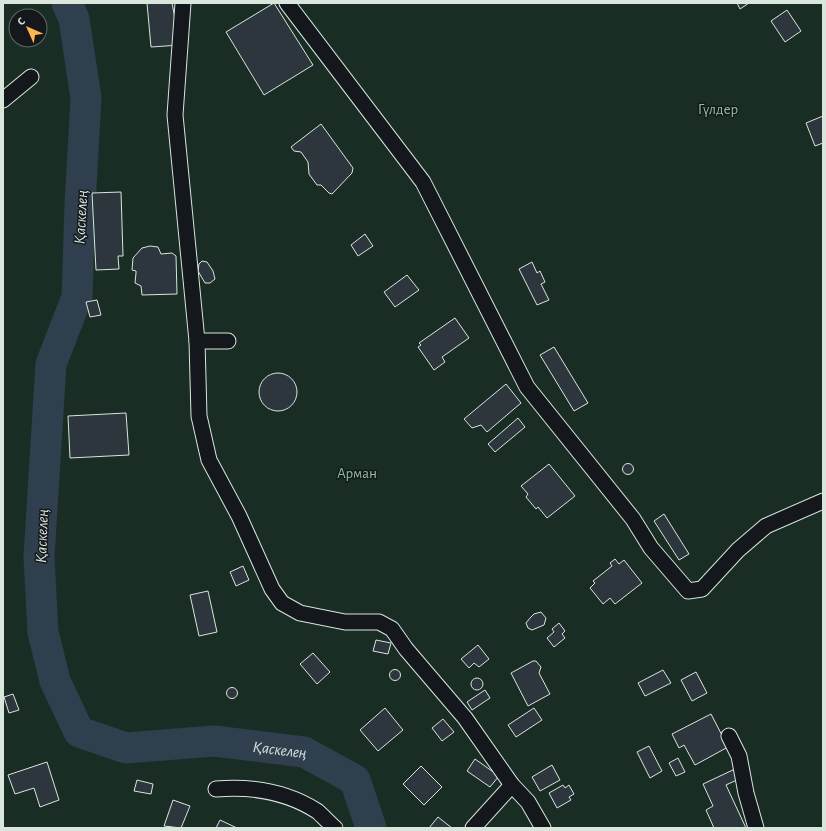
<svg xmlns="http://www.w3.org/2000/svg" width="826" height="831" font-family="'Alegreya Sans',sans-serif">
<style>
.green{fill:#1a2d24;stroke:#939e99;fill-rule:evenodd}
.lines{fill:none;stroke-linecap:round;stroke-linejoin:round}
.river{stroke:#2f3f4d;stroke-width:31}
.building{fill:#2c363c;stroke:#d8e6dc}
.street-casing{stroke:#d8e6dc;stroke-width:17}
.street{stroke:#14181c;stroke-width:15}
.labels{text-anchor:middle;stroke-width:3;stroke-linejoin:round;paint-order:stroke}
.park-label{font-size:15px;fill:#8ac095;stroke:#14181c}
.water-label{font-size:16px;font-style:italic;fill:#d8e6dc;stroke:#14181c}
</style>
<rect width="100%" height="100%" fill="#14181c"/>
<path class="green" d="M 3,3 L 823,3 L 823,828 L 3,828 ZM 16,16 L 40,16 L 40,40 L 16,40 Z"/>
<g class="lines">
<path class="river" id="s1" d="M 67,3 L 74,19 L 86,98 L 80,205 L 77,297 L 51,364 L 39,557 L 43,632 L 55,681 L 79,732 L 126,748 L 214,741 L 304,752 L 355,780 L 371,828"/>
</g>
<g class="building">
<polygon points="147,3 172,3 180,45 151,47"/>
<polygon points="274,3 313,65 264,95 226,32"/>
<polygon points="737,3 749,3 740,9"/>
<polygon points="787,10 801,31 785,42 771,21"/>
<polygon points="823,116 823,143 815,146 806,123"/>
<polygon points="321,124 353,168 352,173 332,194 329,193 321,185 317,185 309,174 308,162 301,152 294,151 291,147"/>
<polygon points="121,192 123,256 118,256 119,269 96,270 92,193"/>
<polygon points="365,234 373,246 358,256 351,245"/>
<polygon points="150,246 158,247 161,254 172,253 176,256 177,294 142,295 141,286 135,283 136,273 136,271 132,270 133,258 142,248"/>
<polygon points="202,261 207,262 213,271 215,279 210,283 205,283 198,271 199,264"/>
<polygon points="532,262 537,273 540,271 545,282 541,284 549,300 537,305 519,269"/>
<polygon points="407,275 419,290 395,307 384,292"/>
<polygon points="97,300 101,315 90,317 86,302"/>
<polygon points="455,318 469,338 442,357 445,362 434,370 418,347 421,345 419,343"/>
<polygon points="554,347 588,403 574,411 540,355"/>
<circle cx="278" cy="392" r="19"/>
<polygon points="506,384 521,403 487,432 481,425 472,428 464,419"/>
<polygon points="126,413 129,455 70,458 68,416"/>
<polygon points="518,418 525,427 495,452 488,444"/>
<circle cx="628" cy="469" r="5.5"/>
<polygon points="549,464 575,496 547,518 538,507 536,509 526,497 528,494 521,486"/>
<polygon points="664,514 689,554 679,560 654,521"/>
<polygon points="615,559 619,564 624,560 642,583 615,604 610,598 603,604 590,588 595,583 593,581 612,566 610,563"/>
<polygon points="243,566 249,580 236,586 230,572"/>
<polygon points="208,591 217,632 199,636 190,595"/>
<polygon points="541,612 546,618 544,625 532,630 528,628 526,623 530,618 534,614"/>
<polygon points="559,623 565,631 562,634 565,638 554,647 547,638 554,632 552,629"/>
<polygon points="376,640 391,643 388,654 373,651"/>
<polygon points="478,645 489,659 479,667 474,663 469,668 461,659"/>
<polygon points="313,653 330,672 317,684 300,664"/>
<polygon points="533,661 536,661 541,667 539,673 550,694 528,706 511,673"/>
<circle cx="395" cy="675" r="5.5"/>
<polygon points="663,670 671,683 645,696 638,683"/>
<polygon points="696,672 707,693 692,701 681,680"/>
<circle cx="477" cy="684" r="6"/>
<circle cx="232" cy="693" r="5.5"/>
<polygon points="485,690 490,698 472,710 467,702"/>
<polygon points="13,694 19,710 9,713 4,697"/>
<polygon points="385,708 403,730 378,751 360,730"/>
<polygon points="534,708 542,720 516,737 508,725"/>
<polygon points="711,714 728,747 695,765 684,745 679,748 672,734"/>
<polygon points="443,719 454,732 442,741 432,728"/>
<polygon points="649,746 662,771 650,778 637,752"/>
<polygon points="678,758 685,772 676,776 669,763"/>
<polygon points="475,759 499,776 490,787 467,771"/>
<polygon points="47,762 59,800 40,807 34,788 15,794 8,775"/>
<polygon points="552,765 560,780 540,791 532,777"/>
<polygon points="421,766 442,787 424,805 403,784"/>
<polygon points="735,769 739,779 726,785 746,828 714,828 706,810 713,806 703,784"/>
<polygon points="137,780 153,784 151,794 134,791"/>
<polygon points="563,785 565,788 569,785 574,794 569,797 571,800 557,808 549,793"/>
<polygon points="173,800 190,806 181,828 164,826"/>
<polygon points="438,817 452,828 429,828"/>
<polygon points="220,820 237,828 216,828"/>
</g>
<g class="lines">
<g class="street-casing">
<g id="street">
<polyline points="183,3 175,115 197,341 228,341"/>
<polyline points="287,3 423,182 527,387 633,519 651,548 688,591 702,589 738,550 766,526 823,501"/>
<polyline points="3,100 31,77"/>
<polyline points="197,341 199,416 209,460 239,516 272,589 282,603 300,613 345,622 379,622 392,629 406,649 465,718 512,785 528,802 543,828"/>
<polyline points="729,736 739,756 746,793 756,828"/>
<path d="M 216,789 C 251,786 287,792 317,811 C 323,816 329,823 335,828"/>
<polyline points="473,828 512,785"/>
</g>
</g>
<use href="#street" class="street"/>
</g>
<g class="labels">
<g class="park-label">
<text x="718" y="114">Гүлдер</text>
<text x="357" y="478">Арман</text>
</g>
<g class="water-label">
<text transform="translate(80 217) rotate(-87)" y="6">Қаскелең</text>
<text transform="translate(41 536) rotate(-88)" y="6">Қаскелең</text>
<text dy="6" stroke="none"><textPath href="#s1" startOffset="948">Қаскелең</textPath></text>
</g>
</g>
<rect width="826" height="831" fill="none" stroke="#d8e6dc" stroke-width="8"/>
<g transform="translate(28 28) rotate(315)"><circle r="19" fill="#14181c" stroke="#626a69"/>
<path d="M0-3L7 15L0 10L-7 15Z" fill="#ffb74d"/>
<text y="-6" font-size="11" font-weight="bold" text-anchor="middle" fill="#d8e6dc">С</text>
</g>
</svg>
